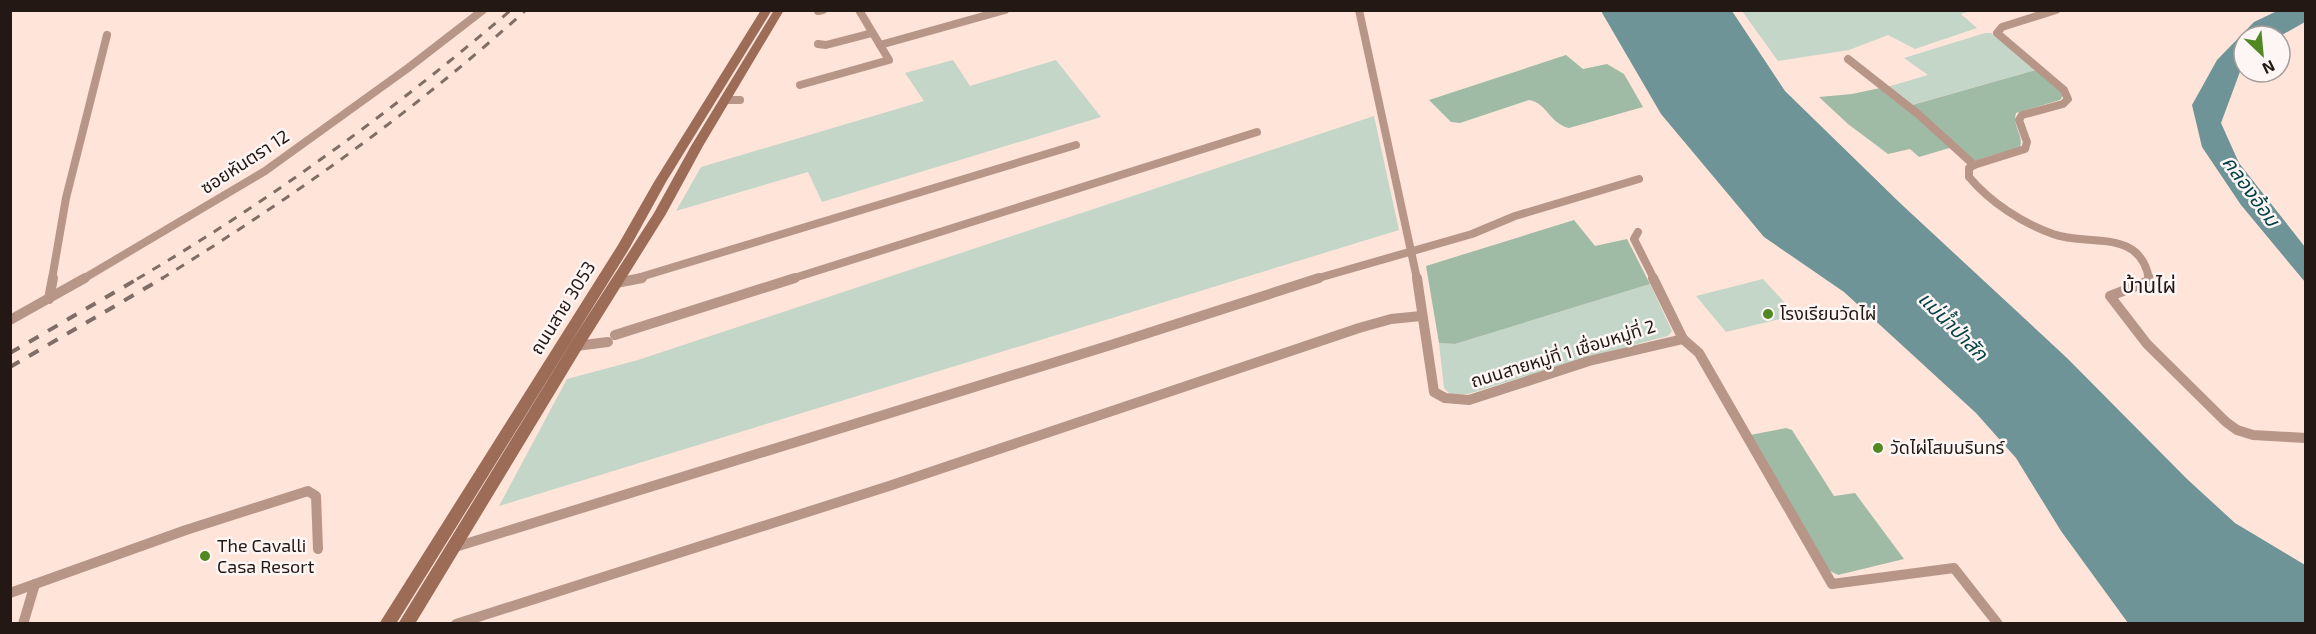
<svg xmlns="http://www.w3.org/2000/svg" width="2316" height="634" font-family="'Exo 2','Noto Sans Thai',sans-serif">
<style>
.green{fill:#c3d6c8}
.forest{fill:#9fbba6}
.water{fill:#6f9498}
.lines{fill:none;stroke-linecap:round;stroke-linejoin:round}
.minor-far1{stroke:#b79687;stroke-width:8}
.minor{stroke:#b79687;stroke-width:10}
.secondary{fill:#9c6c57;fill-rule:evenodd}
.rail-far1{stroke:#7f6d66;stroke-width:3;stroke-dasharray:9 9;stroke-linecap:butt}
.rail{stroke:#7f6d66;stroke-width:4;stroke-dasharray:11 11;stroke-linecap:butt}
.poi-dot{fill:#518821;stroke:#fdf6f4;stroke-width:2}
.labels{text-anchor:middle;stroke-width:5;stroke-linejoin:round;paint-order:stroke}
.street-label{font-size:18px;fill:#231813;stroke:#fdf6f4}
.poi-label{font-size:18px;fill:#231813;stroke:#fdf6f4;text-anchor:start}
.water-label{font-size:20px;font-style:italic;fill:#044247;stroke:#fdf6f4}
.quarter-label{font-size:21px;fill:#231813;stroke:#fdf6f4}
</style>
<rect width="100%" height="100%" fill="#ffe4da"/>
<g class="green">
<polygon points="1742,11 1970,11 1961,14 1977,28 1915,49 1888,35 1849,50 1778,61"/>
<polygon points="1985,33 1991,33 2036,70 1911,105 1887,87 1928,75 1904,58"/>
<polygon points="953,60 970,86 1056,60 1101,117 822,202 808,172 676,211 701,167 924,101 905,73"/>
<polygon points="1374,116 1399,230 499,506 567,379 638,360"/>
<polygon points="1763,279 1796,315 1726,332 1696,296"/>
<polygon points="1650,284 1672,331 1668,336 1588,357 1468,394 1451,395 1444,388 1439,343 1455,344"/>
</g>
<g class="forest">
<path d="M 1566,55 L 1583,69 L 1607,64 L 1624,74 L 1643,107 L 1569,128 C 1549,123 1547,103 1529,100 L 1460,123 L 1451,122 L 1429,100 Z"/>
<path d="M 2036,70 L 2061,91 L 2063,96 L 2060,100 L 2016,113 C 2012,126 2024,135 2020,147 L 1974,161 L 1956,146 L 1919,157 L 1910,149 L 1888,154 L 1848,124 L 1819,97 L 1852,94 L 1880,88 L 1905,107 Z"/>
<polygon points="1574,220 1595,246 1627,239 1650,284 1455,344 1439,343 1426,266"/>
<polygon points="1786,428 1792,430 1834,496 1855,493 1904,559 1838,575 1826,569 1750,435"/>
</g>
<g class="water">
<polygon points="1601,11 1732,11 1785,91 1900,203 2067,358 2187,479 2235,523 2305,565 2305,623 2128,623 2061,531 2016,458 1976,413 1844,292 1764,237 1661,114"/>
<polygon points="2277,11 2305,11 2305,22 2280,36 2244,36 2244,66 2241,69 2221,123 2239,163 2305,247 2305,282 2241,205 2202,147 2192,105 2217,60 2254,22"/>
</g>
<g class="lines">
<g class="minor-far1">
<polyline points="1359,10 1417,279"/>
<path d="M 2056,10 L 2002,27 L 1997,33 L 2064,90 L 2068,99 L 2063,104 L 2022,115 L 2019,120 L 2027,142 L 2025,149 L 1974,165 L 1969,168 L 1969,177 C 1990,202 2022,223 2053,234 C 2087,247 2140,227 2149,279"/>
<polyline points="818,11 823,10"/>
<polyline points="818,44 826,45 872,33"/>
<polyline points="880,45 1005,10"/>
<polyline points="1848,59 1918,114 1974,165"/>
<polyline points="800,85 889,60 859,10"/>
<polyline points="725,100 740,100"/>
<polyline points="1638,232 1634,239 1654,279"/>
<polyline points="52,279 66,198 107,35"/>
<polyline points="83,279 265,171 408,68 483,10"/>
<polyline points="634,279 1076,145"/>
<polyline points="791,279 1257,132"/>
<polyline points="1315,279 1472,234 1515,216 1639,179"/>
</g>
<g class="minor">
<polyline points="1417,278 1434,392 1445,398 1469,400 1589,361 1683,339 1699,353 1832,584 1954,568 1998,624"/>
<polyline points="1653,278 1683,339"/>
<polyline points="2149,278 2149,281 2110,296 2147,344 2226,422 2237,430 2253,435 2306,438"/>
<polyline points="616,283 642,278"/>
<polyline points="49,299 53,278"/>
<polyline points="10,320 85,278"/>
<polyline points="615,335 795,278"/>
<polyline points="576,346 608,342"/>
<polyline points="452,548 1114,344 1319,278"/>
<polyline points="10,593 186,530 308,491 316,496 318,549"/>
<polyline points="23,624 35,584"/>
<polyline points="456,624 889,486 1359,328 1391,319 1421,316"/>
</g>
<g class="secondary">
<polygon points="761,10 772,10 666,182 629,249 396,624 379,624 618,245 654,182"/>
<polygon points="774,10 784,10 703,146 666,214 581,350 415,624 398,624 571,342 654,213 691,146"/>
</g>
<g class="rail-far1">
<path d="M 137,279 C 270,201 394,110 511,10"/>
<path d="M 161,279 C 292,198 411,114 526,10"/>
</g>
<g class="rail">
<polyline points="10,353 139,278"/>
<polyline points="10,367 163,278"/>
</g>
</g>
<g class="poi-dot">
<circle cx="1768" cy="314" r="6"/>
<circle cx="1878" cy="448" r="6"/>
<circle cx="205" cy="556" r="6"/>
</g>
<g class="labels">
<g class="street-label">
<text transform="translate(245 162) rotate(-33)" y="6">ซอยหันตรา 12</text>
<text transform="translate(563 308) rotate(-58)" y="6">ถนนสาย 3053</text>
<text transform="translate(1563 354) rotate(-17)" y="6">ถนนสายหมู่ที่ 1 เชื่อมหมู่ที่ 2</text>
</g>
<g class="poi-label">
<text x="1780" y="320">โรงเรียนวัดไผ่</text>
<text x="1890" y="454">วัดไผ่โสมนรินทร์</text>
<text x="217" y="552">The Cavalli<tspan x="217" dy="21">Casa Resort</tspan></text>
</g>
<g class="water-label">
<text transform="translate(2251 191) rotate(54)" y="7">คลองอ้อม</text>
<text transform="translate(1953 326) rotate(45)" y="7">แม่น้ำป่าสัก</text>
</g>
<g class="quarter-label">
<text x="2149" y="293">บ้านไผ่</text>
</g>
</g>
<rect width="2316" height="634" fill="none" stroke="#231813" stroke-width="24"/>
<g transform="translate(2262 54) rotate(154)"><circle r="28" fill="#fdf6f4" stroke="#a69d9a" stroke-width="1.5"/>
<path d="M0-4.5L10 22L0 15L-10 22Z" fill="#518821"/>
<text y="-9" font-size="16" font-weight="bold" text-anchor="middle" fill="#231813">N</text>
</g>
</svg>
